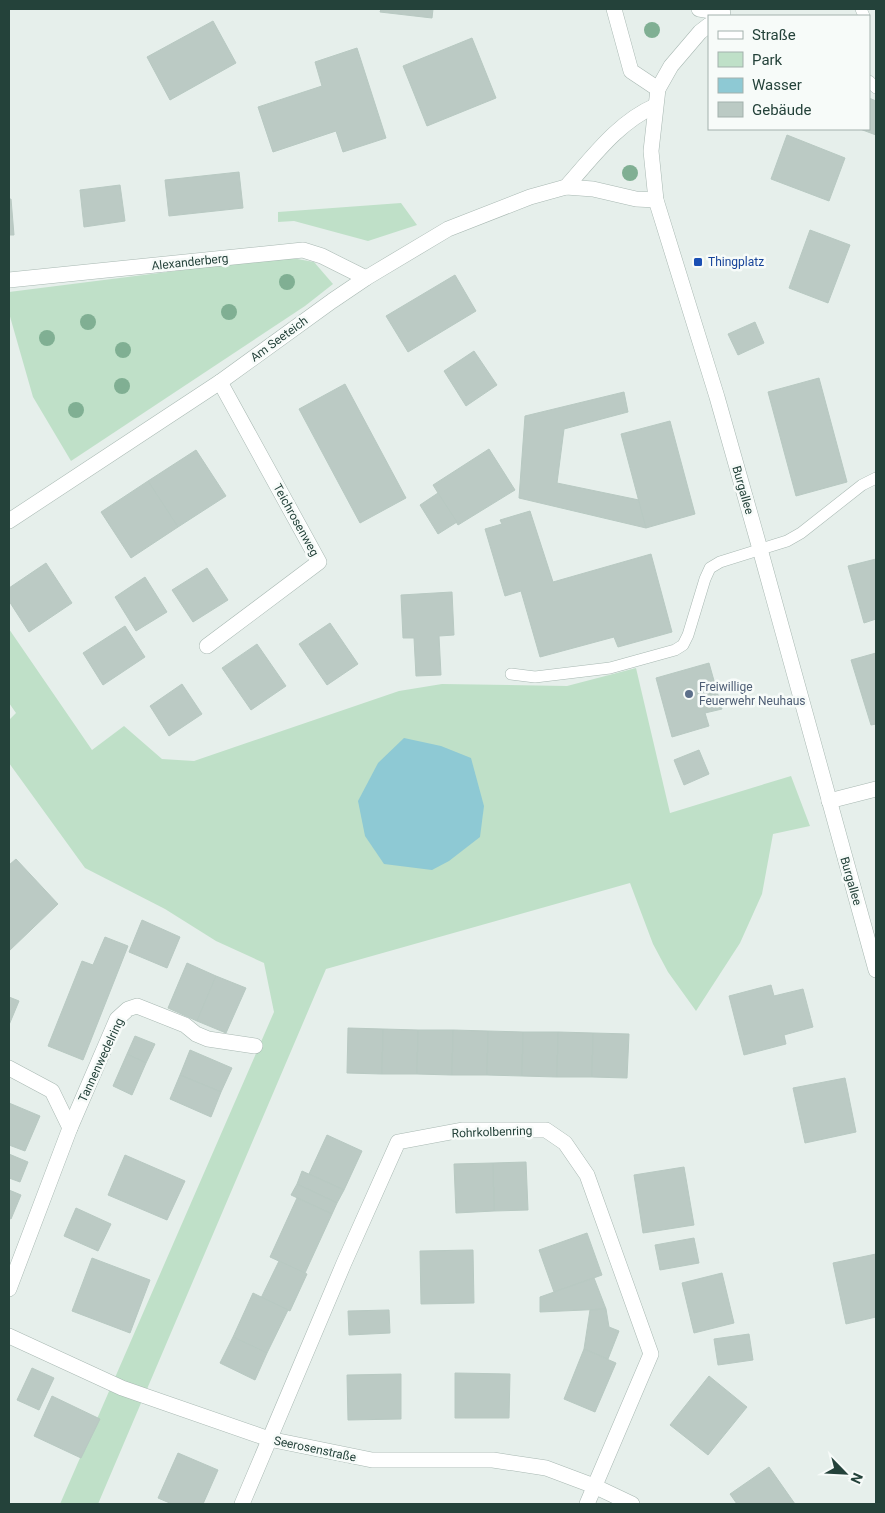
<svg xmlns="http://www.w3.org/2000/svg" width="885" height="1513" font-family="Roboto,sans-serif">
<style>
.green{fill:#bfe0c8}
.water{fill:#8ec9d4}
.building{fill:#bbcac4;stroke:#b8c9c2}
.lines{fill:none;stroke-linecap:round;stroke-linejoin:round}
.lane-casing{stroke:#a8b8b2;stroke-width:12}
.street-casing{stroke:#a8b8b2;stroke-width:16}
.lane{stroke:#fff;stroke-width:11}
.street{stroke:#fff;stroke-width:15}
.tree{fill:#80af93}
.transit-dot{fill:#1a4fb4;stroke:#f7fbf9;stroke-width:2}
.service-dot{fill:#5c6f8a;stroke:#f7fbf9;stroke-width:2}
.labels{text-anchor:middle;stroke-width:5;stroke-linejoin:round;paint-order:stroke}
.street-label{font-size:12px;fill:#24423a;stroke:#f7fbf9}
.transit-label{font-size:12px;fill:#164399;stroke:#f7fbf9;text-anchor:start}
.service-label{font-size:12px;fill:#4e5e75;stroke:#f7fbf9;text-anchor:start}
</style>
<rect width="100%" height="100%" fill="#e6efeb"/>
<g class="green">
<polygon points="401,203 417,225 368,241 294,221 278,222 278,212"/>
<polygon points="286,257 314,262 333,284 305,306 71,461 33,397 9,313 9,292"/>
<polygon points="9,629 92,750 124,726 162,759 194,761 399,691 442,684 567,686 636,668 670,813 791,776 810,826 773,834 762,894 740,943 696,1011 668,972 653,944 630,883 326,969 98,1504 60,1504 274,1012 264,963 216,941 165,909 85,868 9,763 9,720 16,713 9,703"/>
</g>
<polygon class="water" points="404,738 441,746 471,758 484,806 480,837 449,861 432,870 384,864 365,836 358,801 378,763"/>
<g class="building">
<polygon points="381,9 433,9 432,18 380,12"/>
<polygon points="213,21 236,63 170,100 147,57"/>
<polygon points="472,38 496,98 427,126 403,66"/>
<polygon points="357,48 386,138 343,152 336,131 273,152 258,107 322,86 315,62"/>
<polygon points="869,98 876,101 876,135 860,129 869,129"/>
<polygon points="787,135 845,158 829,201 771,179"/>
<polygon points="239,172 243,208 169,216 165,180"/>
<polygon points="120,185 125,221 84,227 80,190"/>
<polygon points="9,199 11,199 14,235 9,235"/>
<polygon points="810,230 850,245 828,303 789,288"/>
<polygon points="455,275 476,311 408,352 386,316"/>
<polygon points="755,322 764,343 738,355 728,334"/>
<polygon points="474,351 497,385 466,406 444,371"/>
<polygon points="819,378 847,482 796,496 768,392"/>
<polygon points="345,384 406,498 360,523 299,409"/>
<polygon points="624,392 628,412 564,429 557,483 639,500 646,528 519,498 525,416"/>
<polygon points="670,421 695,514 646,528 621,434"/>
<polygon points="489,449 515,490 458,525 433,485"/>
<polygon points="196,450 226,496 178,527 148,481"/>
<polygon points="148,481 178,527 131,558 101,512"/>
<polygon points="438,493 457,522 438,534 420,505"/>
<polygon points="530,511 553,582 651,554 672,632 618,647 614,637 540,657 521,591 505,596 485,529 502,524 500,520"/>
<polygon points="876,559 876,619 864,623 848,566"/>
<polygon points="46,563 72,603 29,632 9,601 9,588"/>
<polygon points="207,568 228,600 193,622 172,590"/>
<polygon points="145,577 167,612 136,631 115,597"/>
<polygon points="452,592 454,635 439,636 441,675 416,676 414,638 403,638 401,595"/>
<polygon points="330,623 358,664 327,685 299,644"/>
<polygon points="125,626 145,657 103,685 83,653"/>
<polygon points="257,644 286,686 251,710 222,668"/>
<polygon points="876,653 876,724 871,725 851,660"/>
<polygon points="709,663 722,709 705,713 709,726 672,737 656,678"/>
<polygon points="182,684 202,714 169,736 150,706"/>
<polygon points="699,750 709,774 684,785 674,760"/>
<polygon points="16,859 58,904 9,951 9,865"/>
<polygon points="142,920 180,937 167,968 129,952"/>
<polygon points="105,937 128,946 83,1060 48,1046 82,961 93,965"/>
<polygon points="187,963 216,976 197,1021 168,1008"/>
<polygon points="216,976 246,988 226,1033 197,1021"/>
<polygon points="771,985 774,996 803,989 813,1027 784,1035 786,1044 744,1055 729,996"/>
<polygon points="9,997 19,1001 9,1025"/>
<polygon points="348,1028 383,1029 382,1074 347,1073"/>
<polygon points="383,1029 418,1030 417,1074 382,1074"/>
<polygon points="418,1030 453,1030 452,1075 417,1074"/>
<polygon points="453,1030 488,1031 487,1075 452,1075"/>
<polygon points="488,1031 523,1032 522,1076 487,1075"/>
<polygon points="523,1032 558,1032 557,1077 522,1076"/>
<polygon points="558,1032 593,1033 592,1077 557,1077"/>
<polygon points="593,1033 629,1034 627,1078 592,1077"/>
<polygon points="135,1036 155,1044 146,1063 127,1054"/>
<polygon points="190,1050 232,1068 221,1092 180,1075"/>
<polygon points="127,1054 146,1063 132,1095 113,1086"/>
<polygon points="180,1075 221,1092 211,1117 170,1099"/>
<polygon points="845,1078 856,1132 805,1143 793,1088"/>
<polygon points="9,1103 40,1116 25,1151 9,1145"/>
<polygon points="327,1135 362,1151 344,1190 309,1174"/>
<polygon points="9,1154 28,1162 20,1182 9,1178"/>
<polygon points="125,1155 185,1181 167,1220 108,1195"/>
<polygon points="526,1162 528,1210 494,1211 493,1163"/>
<polygon points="493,1163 494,1211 456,1213 454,1164"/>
<polygon points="684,1167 694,1225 643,1233 634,1175"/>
<polygon points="302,1171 344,1190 337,1203 297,1184"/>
<polygon points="297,1184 337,1203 332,1214 291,1195"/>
<polygon points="9,1190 21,1195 11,1219 9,1218"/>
<polygon points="297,1198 332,1214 305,1273 270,1257"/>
<polygon points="76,1208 111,1224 98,1251 64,1236"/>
<polygon points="587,1233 602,1275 554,1292 539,1250"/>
<polygon points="694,1238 699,1263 660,1270 655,1245"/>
<polygon points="473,1250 474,1303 421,1304 420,1251"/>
<polygon points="876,1254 876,1317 846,1324 833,1263"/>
<polygon points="92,1258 150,1280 130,1333 72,1311"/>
<polygon points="279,1261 307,1274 290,1311 261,1298"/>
<polygon points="722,1273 734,1323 694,1333 682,1283"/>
<polygon points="594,1278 606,1309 540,1312 540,1297"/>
<polygon points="253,1293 288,1310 267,1353 233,1337"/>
<polygon points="606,1309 609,1327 619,1331 608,1359 584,1349 590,1310"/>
<polygon points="389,1310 390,1333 349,1335 348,1311"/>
<polygon points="749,1334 753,1360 718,1365 714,1339"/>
<polygon points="233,1337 267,1353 255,1380 220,1363"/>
<polygon points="584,1349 616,1363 595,1412 564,1399"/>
<polygon points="32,1368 54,1378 39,1410 17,1400"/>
<polygon points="455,1373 510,1374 509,1418 455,1418"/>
<polygon points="401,1374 401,1419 348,1420 347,1375"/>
<polygon points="709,1376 747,1407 708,1455 670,1425"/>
<polygon points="52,1396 100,1419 81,1458 34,1436"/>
<polygon points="178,1453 218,1470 203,1504 172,1504 158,1498"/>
<polygon points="769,1467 795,1504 737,1504 730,1494"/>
</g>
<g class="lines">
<g class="lane-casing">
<g id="lane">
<polyline points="861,9 864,16"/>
<polyline points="869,81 876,88"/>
<polyline points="511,674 535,677 610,668 675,650 683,645 688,635 705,579 710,568 720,562 787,541 801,533 862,485 876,478"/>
</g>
</g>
<g class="street-casing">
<g id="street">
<polyline points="614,9 631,71 658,89"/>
<polyline points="699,9 723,13"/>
<polyline points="709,25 700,32 671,66 658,89 651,151 656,200 717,397 760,549 876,970"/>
<path d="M 566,187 C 592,158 618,122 655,106"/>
<polyline points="9,280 303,250 322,256 366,278"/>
<polyline points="9,521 220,382 332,301 366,278 448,229 530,197 566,187 593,189 636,199 656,200"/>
<polyline points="207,646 319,562 220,382"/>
<polyline points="829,801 876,789"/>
<polyline points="9,1068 52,1091 70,1128 9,1289"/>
<polyline points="70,1128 117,1019 128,1009 137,1006 185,1025 196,1034 208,1039 255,1046"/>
<polyline points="9,1336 122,1388 269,1439 372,1460 493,1460 546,1468 594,1486 632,1504"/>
<polyline points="242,1504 344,1263 398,1142 462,1130 546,1130 565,1143 587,1175 651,1354 587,1504"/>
</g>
</g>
<use href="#lane" class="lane"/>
<use href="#street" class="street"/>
</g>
<g class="tree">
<circle cx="652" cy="30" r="8"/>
<circle cx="630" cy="173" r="8"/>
<circle cx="287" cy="282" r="8"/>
<circle cx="229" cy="312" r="8"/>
<circle cx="88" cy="322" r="8"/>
<circle cx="47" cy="338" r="8"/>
<circle cx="123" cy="350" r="8"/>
<circle cx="122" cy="386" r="8"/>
<circle cx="76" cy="410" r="8"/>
</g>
<rect class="transit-dot" x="693" y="257" width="10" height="10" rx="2.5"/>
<circle class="service-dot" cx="689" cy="694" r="5"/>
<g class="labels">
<g class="street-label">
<text transform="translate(190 262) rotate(-6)" y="4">Alexanderberg</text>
<text transform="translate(279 339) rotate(-36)" y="4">Am Seeteich</text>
<text transform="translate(743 490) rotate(74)" y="4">Burgallee</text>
<text transform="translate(296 520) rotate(61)" y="4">Teichrosenweg</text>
<text transform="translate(851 881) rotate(74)" y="4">Burgallee</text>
<text transform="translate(101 1060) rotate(-65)" y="4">Tannenwedelring</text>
<text transform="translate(492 1132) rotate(-2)" y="4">Rohrkolbenring</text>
<text transform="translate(315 1449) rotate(12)" y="4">Seerosenstraße</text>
</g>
<g class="transit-label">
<text x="708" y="266">Thingplatz</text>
</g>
<g class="service-label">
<text x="699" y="691">Freiwillige<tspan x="699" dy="14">Feuerwehr Neuhaus</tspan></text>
</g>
</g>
<rect width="885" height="1513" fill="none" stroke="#24423a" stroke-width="20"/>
<rect x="708" y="15" width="162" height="115" fill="#f7fbf9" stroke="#a3b1ad"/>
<rect x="718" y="31" width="25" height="8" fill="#ffffff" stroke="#a3b1ad"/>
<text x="752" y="40" font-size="15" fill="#24423a">Straße</text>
<rect x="718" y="52" width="25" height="15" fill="#bfe0c8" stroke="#a3b1ad"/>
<text x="752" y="65" font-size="15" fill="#24423a">Park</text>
<rect x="718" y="78" width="25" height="15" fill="#8ec9d4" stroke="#a3b1ad"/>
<text x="752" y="90" font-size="15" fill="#24423a">Wasser</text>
<rect x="718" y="102" width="25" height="15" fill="#bbcac4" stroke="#a3b1ad"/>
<text x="752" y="115" font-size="15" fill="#24423a">Gebäude</text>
<g transform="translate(845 1473) rotate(114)" stroke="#f7fbf9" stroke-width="4" paint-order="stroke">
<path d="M0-4L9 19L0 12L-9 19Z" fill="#24423a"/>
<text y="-8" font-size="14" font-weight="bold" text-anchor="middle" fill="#24423a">N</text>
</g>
</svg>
